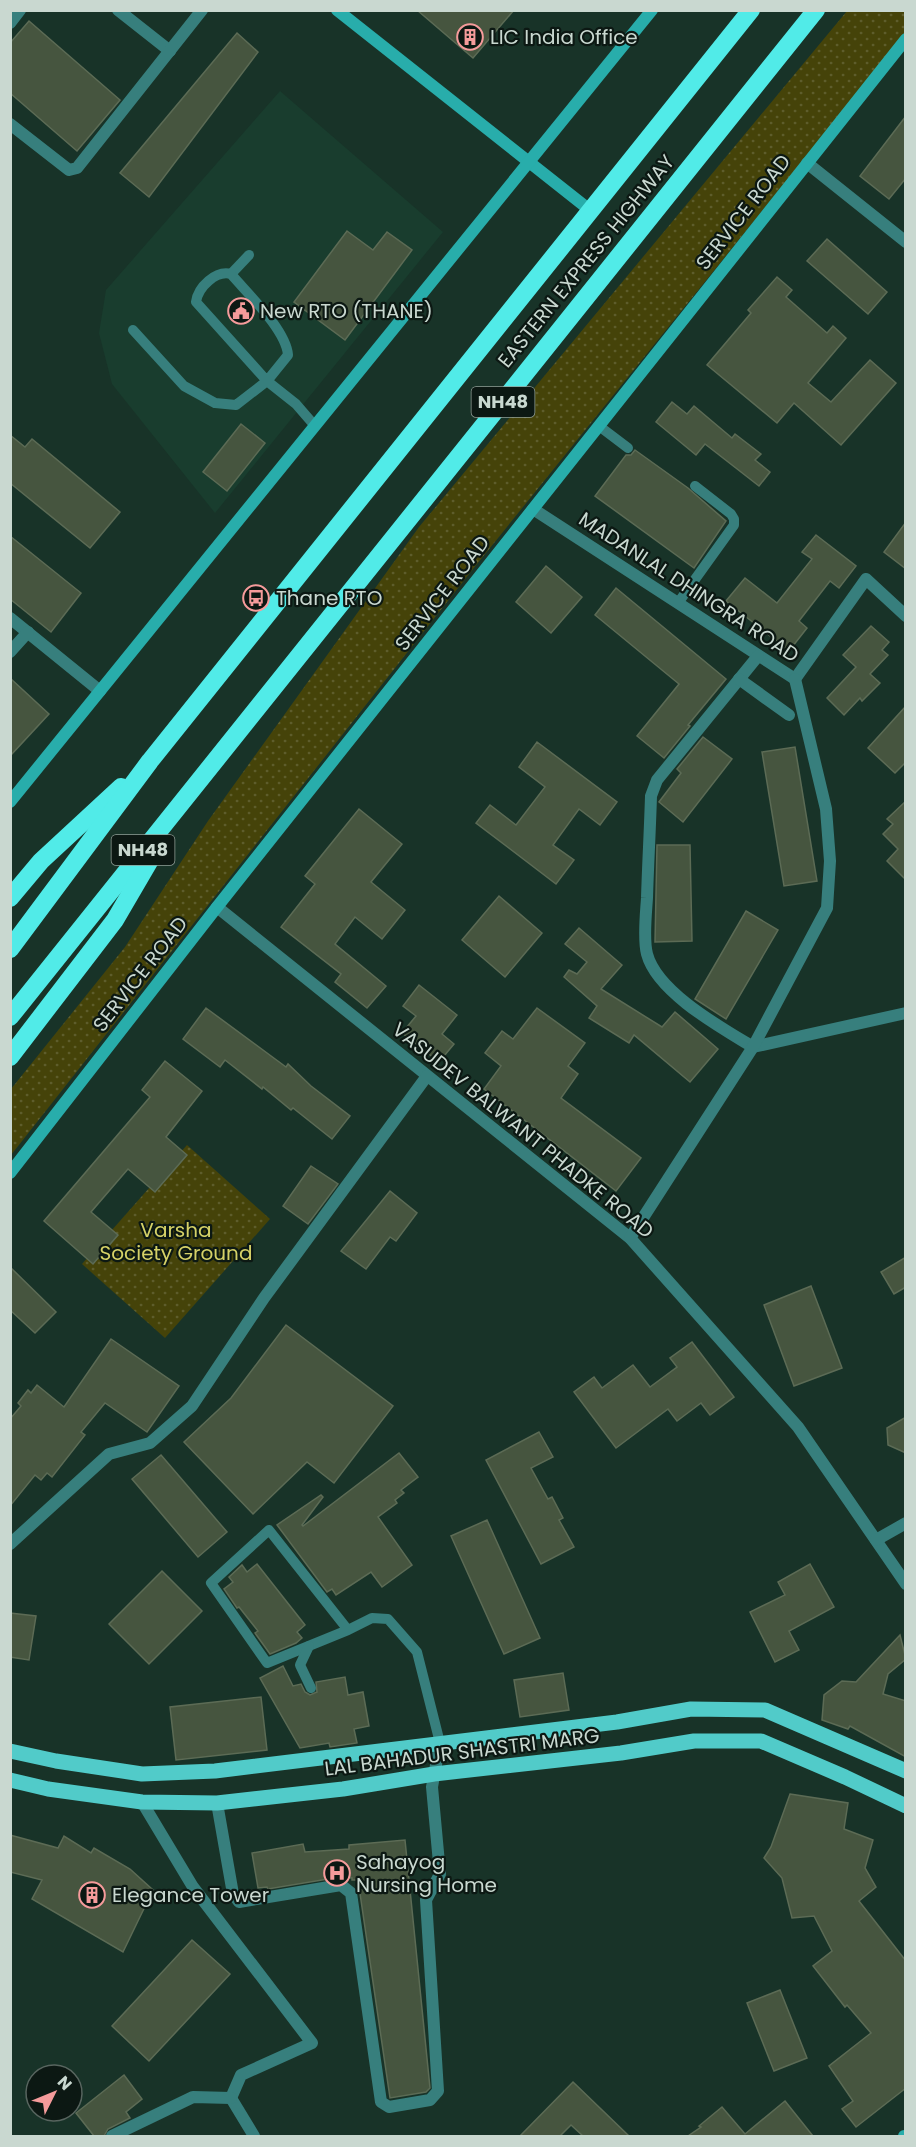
<svg xmlns="http://www.w3.org/2000/svg" width="916" height="2147" font-family="Poppins,sans-serif">
<style>
.built{fill:#193d2e}
.park{fill:url(#park-dots)}
.building{fill:#46553f;stroke:#5c6b55;stroke-width:1.5}
.lines{fill:none;stroke-linecap:round;stroke-linejoin:round}
.lane{stroke:#377f7d;stroke-width:10}
.street{stroke:#377f7d;stroke-width:12}
.secondary{stroke:#28adab;stroke-width:12}
.primary{stroke:#51cbc9;stroke-width:15}
.highway{stroke:#51ebe8;stroke-width:18}
.labels{text-anchor:middle;stroke-width:4.5;stroke-linejoin:round;paint-order:stroke}
.shield{fill:#0c1813;stroke:#909e97;stroke-width:1.5}
.shield-label{font-size:18px;font-weight:bold;fill:#c9d8d0}
.poi-label{font-size:20px;fill:#c9d8d0;stroke:#0c1813;text-anchor:start}
.street-label{font-size:20px;fill:#c9d8d0;stroke:#0c1813}
.park-label{font-size:20px;fill:#d5d167;stroke:#0c1813}
</style>
<defs>
<pattern id="park-dots" width="8" height="8" patternUnits="userSpaceOnUse" patternTransform="scale(1.5)"><rect width="8" height="8" fill="#454309"/><path d="M2 2h.1M6 6h.1" fill="none" stroke="#5e5d2c" stroke-width="1.8" stroke-linecap="round"/></pattern>
</defs>
<rect width="100%" height="100%" fill="#183328"/>
<polygon class="built" points="280,91 443,232 215,513 112,384 99,333 106,290"/>
<g class="park">
<polygon points="847,11 905,11 905,34 477,564 11,1155 11,1089 125,947 208,821 419,527"/>
<polygon points="187,1145 270,1219 165,1338 82,1264"/>
</g>
<g class="building">
<polygon points="417,10 514,10 473,58"/>
<polygon points="29,21 120,100 77,151 10,93 10,43"/>
<polygon points="237,33 258,52 149,197 120,173"/>
<polygon points="906,116 906,178 889,199 860,176"/>
<polygon points="347,231 373,250 387,232 412,250 345,340 294,302"/>
<polygon points="827,239 887,292 868,314 807,261"/>
<polygon points="777,277 792,290 786,297 827,333 833,326 846,338 808,383 831,402 870,360 896,383 841,445 794,403 777,423 707,365 751,313 748,310"/>
<polygon points="672,402 687,414 694,406 732,438 735,434 761,454 755,460 770,472 759,486 705,444 696,455 656,422"/>
<polygon points="241,424 265,443 227,491 203,472"/>
<polygon points="10,435 25,447 32,439 120,512 90,548 10,483"/>
<polygon points="635,450 688,488 726,521 694,568 595,496 626,455 631,455"/>
<polygon points="906,522 906,569 884,552"/>
<polygon points="816,535 856,566 839,588 830,581 799,621 807,628 789,651 726,601 745,578 777,603 812,559 802,552"/>
<polygon points="10,536 81,593 51,632 10,599"/>
<polygon points="546,566 582,597 551,633 516,602"/>
<polygon points="616,588 726,679 688,725 690,726 664,758 637,736 679,684 595,615"/>
<polygon points="871,626 889,642 882,650 888,655 870,674 880,683 862,701 860,698 844,715 827,698 856,667 843,655"/>
<polygon points="10,678 49,714 10,756"/>
<polygon points="906,706 906,762 895,773 868,748"/>
<polygon points="703,737 732,759 683,822 659,802 681,773 677,769"/>
<polygon points="537,742 617,802 600,825 579,809 553,845 574,860 556,884 476,823 490,805 516,825 545,787 519,767"/>
<polygon points="795,747 817,881 784,886 762,752"/>
<polygon points="906,801 906,880 887,861 898,849 883,834 893,824 887,819"/>
<polygon points="359,809 402,844 371,882 405,910 382,939 355,917 335,944 386,986 367,1008 335,982 341,974 281,927 315,884 305,876"/>
<polygon points="657,845 690,845 692,941 655,942"/>
<polygon points="499,896 542,933 505,977 462,940"/>
<polygon points="746,911 778,930 726,1019 695,999"/>
<polygon points="579,928 622,965 601,989 662,1027 675,1012 718,1049 690,1082 634,1035 629,1043 589,1018 597,1006 564,977 569,970 577,974 587,962 565,944"/>
<polygon points="419,985 457,1015 442,1034 454,1044 439,1062 402,1033 416,1016 403,1006"/>
<polygon points="206,1008 286,1067 288,1064 311,1086 350,1116 332,1139 293,1108 291,1110 263,1087 262,1089 225,1060 220,1067 183,1039"/>
<polygon points="537,1008 585,1043 568,1066 578,1074 561,1098 641,1158 616,1191 484,1089 501,1066 485,1053 502,1031 513,1039"/>
<polygon points="165,1061 202,1091 166,1137 187,1155 155,1192 128,1169 91,1212 118,1235 93,1264 44,1221 150,1097 142,1090"/>
<polygon points="311,1166 338,1184 308,1224 283,1206"/>
<polygon points="390,1191 417,1213 396,1241 390,1237 366,1269 341,1251"/>
<polygon points="906,1257 906,1287 894,1294 881,1272"/>
<polygon points="10,1267 56,1312 35,1333 10,1310"/>
<polygon points="811,1286 842,1368 794,1386 764,1305"/>
<polygon points="286,1325 393,1406 334,1483 307,1462 253,1514 184,1442 231,1398"/>
<polygon points="111,1339 179,1386 147,1432 105,1403 81,1432 85,1435 52,1477 47,1473 41,1480 35,1475 10,1506 10,1419 21,1406 18,1403 28,1390 31,1393 37,1385 64,1407"/>
<polygon points="692,1342 734,1397 710,1415 701,1403 677,1421 668,1409 616,1448 574,1392 594,1377 602,1388 633,1365 650,1387 677,1367 670,1358"/>
<polygon points="906,1417 906,1453 888,1445 887,1428"/>
<polygon points="539,1432 553,1457 531,1468 548,1499 552,1497 563,1518 559,1520 574,1547 541,1564 486,1460"/>
<polygon points="399,1453 418,1477 401,1490 404,1493 395,1500 397,1503 378,1517 412,1565 382,1587 371,1572 336,1595 332,1589 327,1592 277,1525 321,1495 323,1497 302,1525 303,1526"/>
<polygon points="161,1455 227,1532 198,1557 132,1479"/>
<polygon points="487,1520 540,1638 504,1654 451,1536"/>
<polygon points="257,1564 305,1625 297,1632 302,1638 296,1643 270,1654 255,1633 258,1631 239,1607 237,1608 224,1589 233,1582 229,1577 242,1565 247,1572"/>
<polygon points="810,1564 834,1607 789,1631 799,1650 775,1662 750,1612 785,1595 778,1582"/>
<polygon points="162,1571 202,1611 149,1664 109,1624"/>
<polygon points="10,1613 36,1616 29,1660 10,1657"/>
<polygon points="900,1635 906,1659 888,1674 883,1694 906,1701 906,1757 850,1726 848,1729 822,1720 824,1695 842,1681 856,1682"/>
<polygon points="283,1666 293,1686 301,1684 305,1692 310,1695 317,1692 316,1682 345,1677 348,1695 363,1692 369,1726 354,1729 357,1743 330,1747 329,1743 300,1748 260,1678"/>
<polygon points="563,1673 569,1710 520,1717 514,1680"/>
<polygon points="261,1697 267,1750 176,1760 170,1707"/>
<polygon points="790,1794 848,1803 844,1829 873,1840 865,1868 876,1887 859,1901 906,1961 906,2088 856,2127 842,2109 853,2101 829,2066 871,2033 847,2005 845,2007 813,1966 832,1951 814,1916 792,1918 782,1878 764,1858 771,1847"/>
<polygon points="10,1835 58,1848 64,1836 91,1853 94,1848 130,1869 153,1890 123,1952 32,1899 42,1880 10,1872"/>
<polygon points="405,1840 430,2088 426,2092 390,2098 358,1880 352,1880 352,1878 340,1877 268,1889 267,1887 258,1888 252,1853 303,1844 305,1852 349,1849 349,1845"/>
<polygon points="192,1940 230,1974 149,2061 112,2026"/>
<polygon points="780,1990 807,2058 774,2071 747,2003"/>
<polygon points="124,2075 142,2099 126,2112 130,2118 108,2129 104,2136 94,2136 76,2113"/>
<polygon points="573,2082 629,2136 583,2136 571,2125 560,2136 520,2136"/>
<polygon points="785,2101 813,2136 688,2136 701,2127 699,2126 722,2107 745,2134"/>
</g>
<g class="lines">
<g class="lane">
<polyline points="231,274 249,255"/>
<path d="M 133,330 L 184,386 L 215,403 L 236,405 L 267,381 L 288,355 C 286,330 248,294 231,274 C 216,270 198,287 196,302 L 267,381 L 296,404 L 315,426"/>
<polyline points="599,426 628,448"/>
<polyline points="678,603 734,525 734,519 731,514 695,486"/>
<polyline points="348,1630 269,1530 211,1583 267,1663 348,1630 372,1618 388,1619 417,1652 440,1743"/>
<polyline points="309,1646 300,1665 311,1688"/>
</g>
<g class="street">
<polyline points="118,10 170,51"/>
<polyline points="10,23 20,10"/>
<polyline points="10,124 69,170 77,168 202,10"/>
<polyline points="807,163 906,242"/>
<polyline points="533,509 795,679"/>
<polyline points="10,618 100,691"/>
<polyline points="10,652 28,632"/>
<path d="M 758,656 L 657,780 L 651,796 C 650,830 648,864 647,898 C 646,914 643,939 647,954 C 657,992 720,1027 753,1047 L 906,1013"/>
<polyline points="739,679 789,715"/>
<polyline points="795,679 866,579 906,616"/>
<polyline points="217,907 630,1238 798,1427 906,1584"/>
<polyline points="630,1238 753,1047 827,908 830,861 826,809 795,679"/>
<polyline points="876,1540 906,1523"/>
<polyline points="10,1544 109,1454 150,1443 192,1406 264,1298 427,1076"/>
<polyline points="142,1802 193,1887 312,2043 241,2075 231,2098"/>
<polyline points="217,1803 233,1894 239,1902 341,1885 351,1893 381,2102 389,2107 430,2100 438,2091 426,1900 440,1874 432,1787 440,1743"/>
<polyline points="231,2098 254,2136"/>
<polyline points="112,2136 193,2097 231,2098"/>
</g>
<g class="secondary">
<polyline points="337,10 591,211"/>
<polyline points="10,802 652,10"/>
<polyline points="10,1173 217,907 906,39"/>
<polyline points="904,2136 906,2136"/>
</g>
<g class="primary">
<polyline points="10,1751 56,1761 142,1774 215,1771 617,1722 691,1709 765,1710 906,1771"/>
<polyline points="10,1780 48,1789 142,1802 217,1803 343,1789 434,1774 621,1753 694,1741 761,1741 845,1777 906,1806"/>
</g>
<g class="highway">
<polyline points="10,898 41,861 121,787"/>
<polyline points="10,949 150,761 751,10"/>
<polyline points="10,1017 816,10"/>
<polyline points="10,1057 115,920 160,843"/>
</g>
</g>
<defs>
<g id="building-ring" transform="scale(1.35)"><circle r="9.5" fill="#0c1813" stroke="#f59b9b" stroke-width="1.5"/><path d="M-4-6H4V6H1V3H-1V6H-4ZM-2.5-4.3h1.7v1.8h-1.7ZM.8-4.3h1.7v1.8H.8ZM-2.5-1h1.7V.8h-1.7ZM.8-1h1.7V.8H.8Z" fill="#f59b9b"/></g>
<g id="civic-ring" transform="scale(1.35)"><circle r="9.5" fill="#0c1813" stroke="#f59b9b" stroke-width="1.5"/><path d="M-.6-6.5H3V-4.5H.6V-3L4-1V1h2V6H-6V1h2V-1L-.6-3ZM-1.2 2.5V6h2.4V2.5Z" fill="#f59b9b"/></g>
<g id="bus-ring" transform="scale(1.35)"><circle r="9.5" fill="#0c1813" stroke="#f59b9b" stroke-width="1.5"/><path d="M-5-6H5V4H4V6H2V4H-2V6H-4V4H-5ZM-3.5-4V0h7V-4ZM-3.5 1.2v1.5H-2V1.2ZM2 1.2v1.5H3.5V1.2Z" fill="#f59b9b"/></g>
<g id="hospital-ring" transform="scale(1.35)"><circle r="9.5" fill="#0c1813" stroke="#f59b9b" stroke-width="1.5"/><path d="M-5-5h3v3.5h4V-5h3V5h-3V1.5h-4V5h-3Z" fill="#f59b9b"/></g>
</defs>
<g fill-rule="evenodd">
<use href="#building-ring" x="470" y="37"/>
<use href="#civic-ring" x="241" y="311"/>
<use href="#bus-ring" x="256" y="598"/>
<use href="#hospital-ring" x="337" y="1873"/>
<use href="#building-ring" x="92" y="1895"/>
</g>
<g class="labels">
<g class="shield">
<rect x="471.5" y="387" width="63" height="30" rx="4.5"/>
<rect x="111.5" y="835" width="63" height="30" rx="4.5"/>
</g>
<g class="shield-label">
<text x="503" y="408">NH48</text>
<text x="143" y="856">NH48</text>
</g>
<g class="poi-label">
<text x="490" y="44">LIC India Office</text>
<text x="260" y="318">New RTO (THANE)</text>
<text x="276" y="605">Thane RTO</text>
<text x="356" y="1869">Sahayog<tspan x="356" dy="23">Nursing Home</tspan></text>
<text x="112" y="1902">Elegance Tower</text>
</g>
<g class="street-label">
<text transform="translate(743 212) rotate(-52)" y="7">SERVICE ROAD</text>
<text transform="translate(586 261) rotate(-51)" y="7">EASTERN EXPRESS HIGHWAY</text>
<text transform="translate(689 587) rotate(33)" y="7">MADANLAL DHINGRA ROAD</text>
<text transform="translate(442 593) rotate(-52)" y="7">SERVICE ROAD</text>
<text transform="translate(140 974) rotate(-52)" y="7">SERVICE ROAD</text>
<text transform="translate(523 1130) rotate(39)" y="7">VASUDEV BALWANT PHADKE ROAD</text>
<text transform="translate(462 1752) rotate(-7)" y="7">LAL BAHADUR SHASTRI MARG</text>
</g>
<g class="park-label">
<text x="176" y="1237">Varsha<tspan x="176" dy="23">Society Ground</tspan></text>
</g>
</g>
<rect width="916" height="2147" fill="none" stroke="#c9d8d0" stroke-width="24"/>
<g transform="translate(54 2093) rotate(47)"><circle r="28" fill="#0c1813" stroke="#58655f" stroke-width="1.5"/>
<path d="M0-4.5L10 22L0 15L-10 22Z" fill="#f59b9b"/>
<text y="-9" font-size="16" font-weight="bold" text-anchor="middle" fill="#c9d8d0">N</text>
</g>
</svg>
